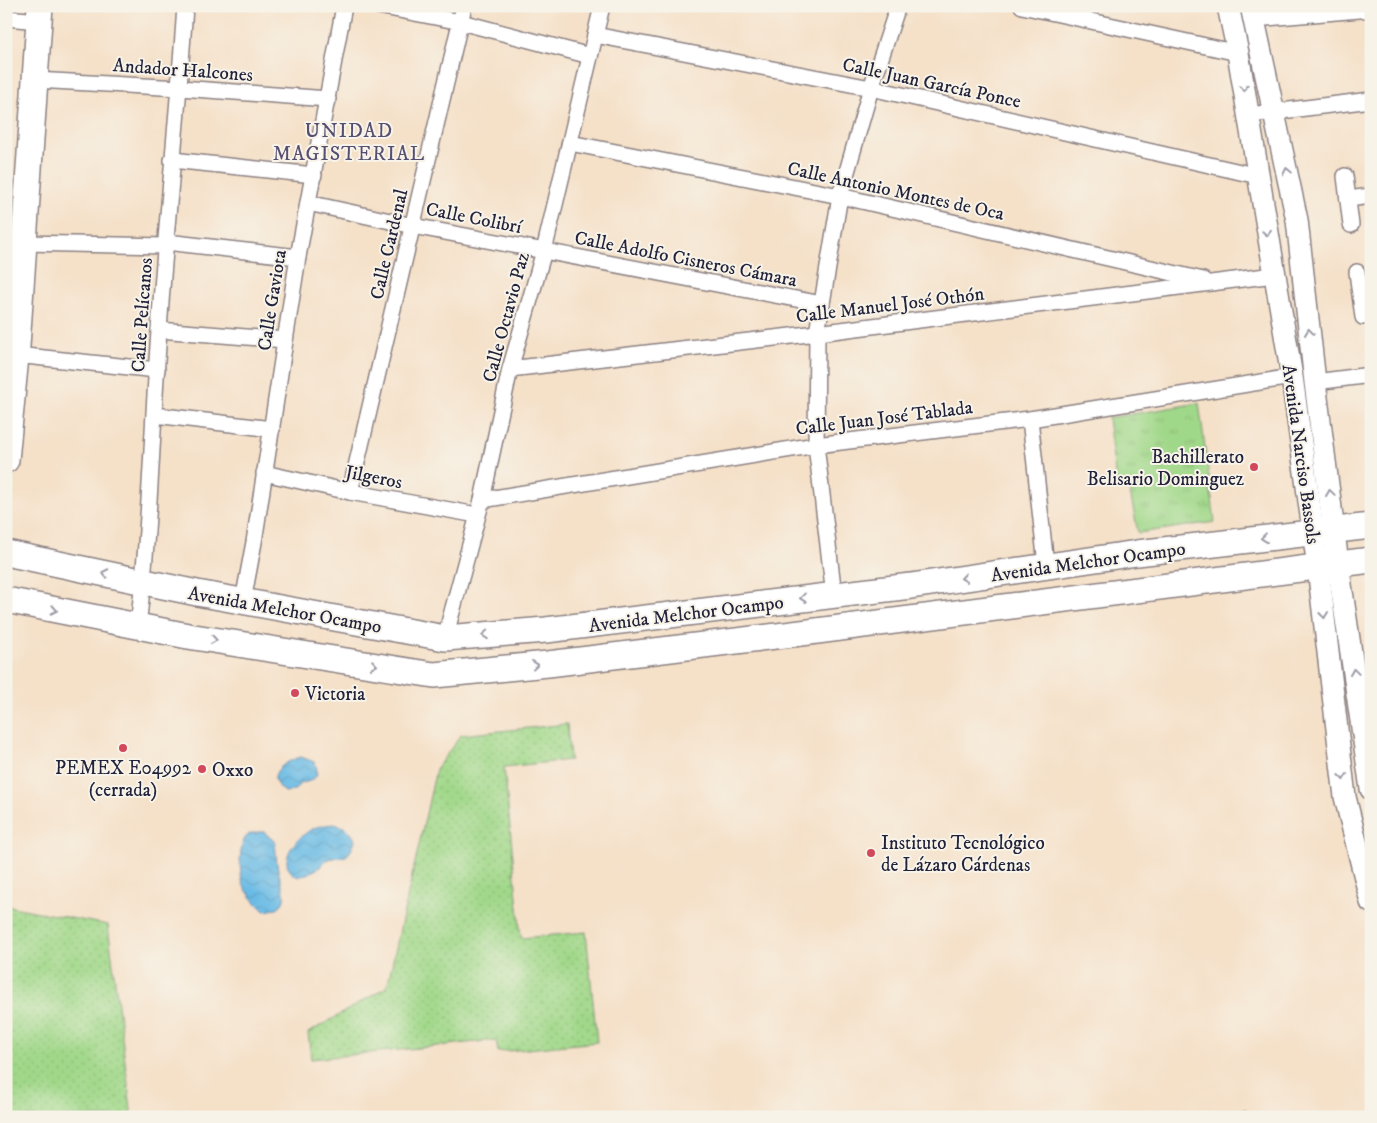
<svg xmlns="http://www.w3.org/2000/svg" width="1377" height="1123" font-family="'IM FELL DW Pica',serif">
<style>
.grass{fill:url(#grass-tufts);stroke:#617d62}
.park{fill:url(#park-dots);stroke:#617d62}
.water{fill:url(#water-waves);stroke:#466e90}
.lines{fill:none;stroke-linecap:round;stroke-linejoin:round}
.street-casing{stroke:#8c8182;stroke-width:18}
.secondary-casing{stroke:#8c8182;stroke-width:24}
.primary-casing{stroke:#8c8182;stroke-width:28}
.street{stroke:#fff;stroke-width:15}
.secondary{stroke:#fff;stroke-width:21}
.primary{stroke:#fff;stroke-width:25}
.oneway{stroke:#9c9ca7}
.poi-dot{fill:#d1495b;stroke:#f7f3e8;stroke-width:2}
.labels{text-anchor:middle;stroke-width:4;stroke-linejoin:round;paint-order:stroke}
.street-label{font-size:19px;fill:#22223b;stroke:#f7f3e8}
.poi-label{font-size:19px;fill:#22223b;stroke:#f7f3e8;text-anchor:start}
.neighbourhood-label{font-size:20px;letter-spacing:1px;fill:#564f71;stroke:#f7f3e8}
</style>
<defs>
<pattern id="grass-tufts" width="24" height="20" patternUnits="userSpaceOnUse" patternTransform="scale(1.25)"><rect width="24" height="20" fill="#a0d889"/><path d="M3 7l-1-3M5 7V3M7 7l1-3M15 17l-1-3M17 17v-4M19 17l1-3" fill="none" stroke="#8ab977"/></pattern>
<pattern id="park-dots" width="8" height="8" patternUnits="userSpaceOnUse" patternTransform="scale(1.25)"><rect width="8" height="8" fill="#a0d889"/><path d="M2 2h.1M6 6h.1" fill="none" stroke="#8ab977" stroke-width="1.8" stroke-linecap="round"/></pattern>
<pattern id="water-waves" width="16" height="10" patternUnits="userSpaceOnUse" patternTransform="scale(1.25)"><rect width="16" height="10" fill="#6abbe5"/><path d="M0 5q4-4 8 0t8 0" fill="none" stroke="#5ca0c5"/></pattern>
</defs>
<rect width="100%" height="100%" fill="#f7f3e8"/>
<filter id="ink" filterUnits="userSpaceOnUse"><feTurbulence type="fractalNoise" baseFrequency=".02" numOctaves="2"/><feDisplacementMap in="SourceGraphic" scale="10" xChannelSelector="R" yChannelSelector="G"/><feConvolveMatrix kernelMatrix="1 2 1 2 8 2 1 2 1" color-interpolation-filters="sRGB"/></filter>
<filter id="wash" filterUnits="userSpaceOnUse"><feTurbulence type="fractalNoise" baseFrequency=".0096" numOctaves="4" result="noise"/><feDisplacementMap in="SourceGraphic" scale="20" xChannelSelector="R" yChannelSelector="G"/><feGaussianBlur stdDeviation="1.12" result="paint"/><feColorMatrix in="noise" values="0 0 0 0 0 0 0 0 0 0 0 0 0 0 0 0 0 1.4 0 .05"/><feComposite in="paint" operator="in"/></filter>
<g filter="url(#wash)">
<rect width="100%" height="100%" fill="#f5e0c8"/>
<polygon class="grass" points="1199,403 1215,522 1138,533 1129,487 1117,489 1108,418"/>
<g class="park">
<polygon points="567,724 570,760 504,767 521,938 586,932 597,1042 498,1052 496,1040 311,1059 308,1033 387,987 436,769 461,735"/>
<polygon points="7,906 108,925 132,1117 6,1117"/>
<polygon points="1246,1109 1247,1117 1194,1117"/>
</g>
<g class="water">
<path d="M 301,757 L 314,762 C 322,776 313,782 300,783 L 296,789 L 287,793 C 261,778 282,762 301,757 Z"/>
<path d="M 333,824 C 344,826 350,829 355,840 C 347,866 341,852 325,861 C 323,862 322,865 320,867 C 314,871 305,875 298,877 C 295,875 291,873 289,869 C 280,853 303,832 317,827 C 321,825 328,825 333,824 Z"/>
<path d="M 258,832 L 264,832 L 275,842 C 276,851 276,860 278,870 C 282,889 295,908 264,911 C 257,904 249,895 244,886 C 239,876 238,844 247,836 C 250,833 254,833 258,832 Z"/>
</g>
</g>
<g filter="url(#ink)">
<g class="lines">
<g class="street-casing">
<g id="street">
<polyline points="378,6 461,22 590,56"/>
<polyline points="1022,6 1238,53"/>
<polyline points="6,18 39,21"/>
<polyline points="1254,19 1371,9"/>
<polyline points="595,35 871,88 1258,176"/>
<polyline points="35,80 180,88 328,99"/>
<polyline points="1249,115 1371,100"/>
<polyline points="570,143 840,196 1203,280"/>
<polyline points="172,160 314,175"/>
<polyline points="1345,176 1351,225"/>
<polyline points="1348,199 1371,196"/>
<polyline points="308,203 413,226 822,304"/>
<polyline points="166,242 298,257"/>
<polyline points="24,243 165,246"/>
<polyline points="1357,272 1363,317"/>
<polyline points="159,330 285,340"/>
<polyline points="16,355 157,370"/>
<polyline points="510,369 817,333 1274,275"/>
<polyline points="1315,382 1371,375"/>
<polyline points="155,415 272,429"/>
<polyline points="1030,419 1046,565"/>
<polyline points="264,473 350,492 477,515"/>
<polyline points="350,492 464,6"/>
<polyline points="482,500 816,445 1030,419 1292,377"/>
<polyline points="834,595 816,445 817,333 840,196 871,88 898,6"/>
<polyline points="243,601 254,542 298,257 344,6"/>
<path d="M 138,626 C 150,528 152,429 159,331 C 166,223 178,115 185,6"/>
<polyline points="445,638 482,500 510,369 544,251 602,6"/>
</g>
</g>
<g class="secondary-casing">
<g id="secondary">
<polyline points="1228,6 1238,53 1292,377 1318,567 1345,797 1371,902"/>
<polyline points="1251,6 1297,220 1315,382 1338,564 1371,789"/>
</g>
</g>
<g class="primary-casing">
<g id="primary">
<polyline points="6,460 17,346 40,6"/>
<polyline points="6,553 197,593 445,638 546,630 911,586 1137,553 1371,526"/>
<polyline points="6,600 188,636 434,675 548,664 809,632 1371,560"/>
</g>
</g>
<use href="#street" class="street"/>
<use href="#secondary" class="secondary"/>
<use href="#primary" class="primary"/>
</g>
<defs><path id="oneway-chevron" d="M-2-3.5L2.5 0L-2 3.5" fill="none" stroke-width="1.6" stroke-linecap="round" stroke-linejoin="round" transform="scale(1.25)"/></defs>
<g class="oneway">
<use href="#oneway-chevron" transform="translate(1244 88) rotate(81)"/>
<use href="#oneway-chevron" transform="translate(1287 171) rotate(-102)"/>
<use href="#oneway-chevron" transform="translate(1267 233) rotate(81)"/>
<use href="#oneway-chevron" transform="translate(1309 332) rotate(-96)"/>
<use href="#oneway-chevron" transform="translate(1330 493) rotate(-98)"/>
<use href="#oneway-chevron" transform="translate(1264 538) rotate(173)"/>
<use href="#oneway-chevron" transform="translate(105 573) rotate(-168)"/>
<use href="#oneway-chevron" transform="translate(964 578) rotate(172)"/>
<use href="#oneway-chevron" transform="translate(803 598) rotate(173)"/>
<use href="#oneway-chevron" transform="translate(54 610) rotate(11)"/>
<use href="#oneway-chevron" transform="translate(1324 615) rotate(83)"/>
<use href="#oneway-chevron" transform="translate(485 635) rotate(176)"/>
<use href="#oneway-chevron" transform="translate(214 640) rotate(9)"/>
<use href="#oneway-chevron" transform="translate(374 665) rotate(9)"/>
<use href="#oneway-chevron" transform="translate(535 665) rotate(-6)"/>
<use href="#oneway-chevron" transform="translate(1354 672) rotate(-98)"/>
<use href="#oneway-chevron" transform="translate(1343 777) rotate(83)"/>
</g>
</g>
<g class="poi-dot">
<circle cx="1254" cy="467" r="5"/>
<circle cx="295" cy="693" r="5"/>
<circle cx="123" cy="748" r="5"/>
<circle cx="202" cy="769" r="5"/>
<circle cx="871" cy="853" r="5"/>
</g>
<g class="labels">
<g class="street-label">
<text transform="translate(183 69) rotate(4)" y="7">Andador Halcones</text>
<text transform="translate(932 82) rotate(12)" y="7">Calle Juan García Ponce</text>
<text transform="translate(896 190) rotate(12)" y="7">Calle Antonio Montes de Oca</text>
<text transform="translate(474 217) rotate(11)" y="7">Calle Colibrí</text>
<text transform="translate(388 244) rotate(-77)" y="7">Calle Cardenal</text>
<text transform="translate(686 258) rotate(11)" y="7">Calle Adolfo Cisneros Cámara</text>
<text transform="translate(271 300) rotate(-81)" y="7">Calle Gaviota</text>
<text transform="translate(890 304) rotate(-7)" y="7">Calle Manuel José Othón</text>
<text transform="translate(141 315) rotate(-86)" y="7">Calle Pelícanos</text>
<text transform="translate(505 317) rotate(-75)" y="7">Calle Octavio Paz</text>
<text transform="translate(884 417) rotate(-7)" y="7">Calle Juan José Tablada</text>
<text transform="translate(1302 454) rotate(82)" y="7">Avenida Narciso Bassols</text>
<text transform="translate(374 476) rotate(11)" y="7">Jilgeros</text>
<text transform="translate(1088 561) rotate(-8)" y="7">Avenida Melchor Ocampo</text>
<text transform="translate(285 609) rotate(10)" y="7">Avenida Melchor Ocampo</text>
<text transform="translate(686 613) rotate(-7)" y="7">Avenida Melchor Ocampo</text>
</g>
<g class="poi-label">
<text x="1244" y="463" text-anchor="end">Bachillerato<tspan x="1244" dy="22">Belisario Dominguez</tspan></text>
<text x="305" y="700">Victoria</text>
<text x="123" y="774" text-anchor="middle">PEMEX E04992<tspan x="123" dy="22">(cerrada)</tspan></text>
<text x="212" y="776">Oxxo</text>
<text x="881" y="849">Instituto Tecnológico<tspan x="881" dy="22">de Lázaro Cárdenas</tspan></text>
</g>
<g class="neighbourhood-label">
<text x="349" y="137">UNIDAD<tspan x="349" dy="23">MAGISTERIAL</tspan></text>
</g>
</g>
<rect width="1377" height="1123" fill="none" stroke="#f7f3e8" stroke-width="25"/>
</svg>
